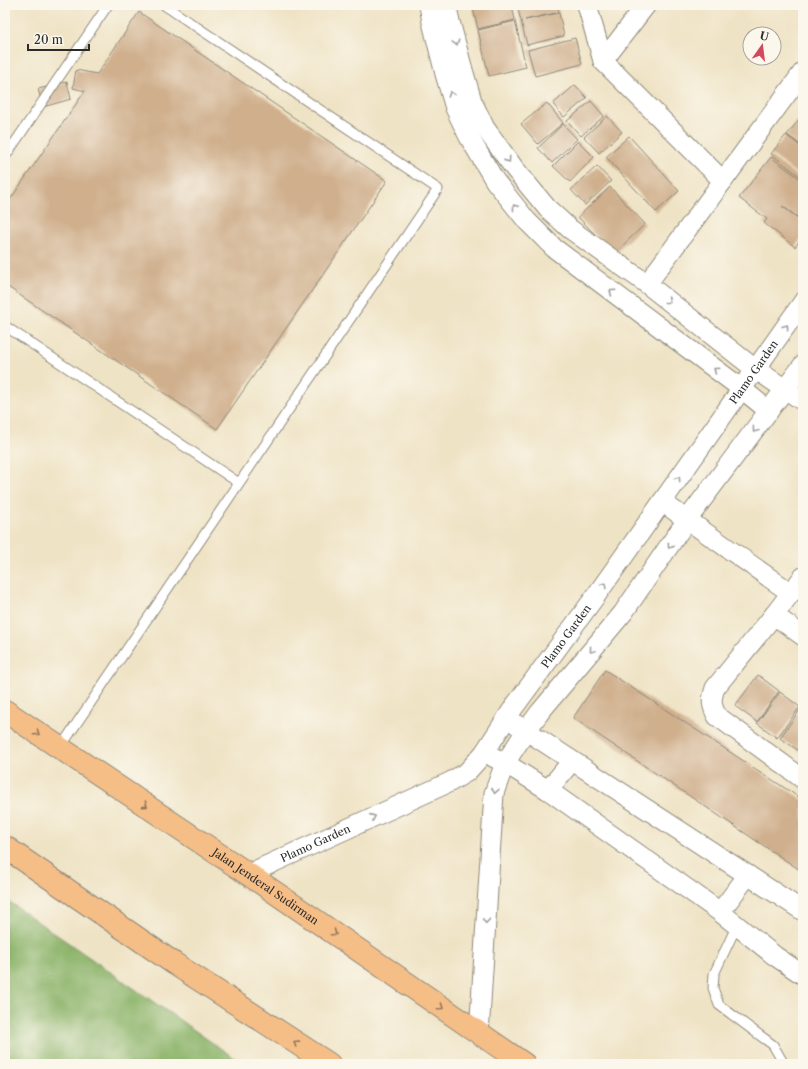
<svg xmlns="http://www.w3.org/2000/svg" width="808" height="1069" font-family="'Libre Caslon Text',serif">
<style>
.forest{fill:#8cb46a;stroke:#5c704a}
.building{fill:#cfaf8c}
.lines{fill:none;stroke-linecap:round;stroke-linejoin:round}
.lane-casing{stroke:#8d8778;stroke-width:11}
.street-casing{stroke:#8d8778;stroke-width:21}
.highway-casing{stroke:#8d8778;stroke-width:24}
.lane{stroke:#fff;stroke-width:9}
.street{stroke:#fff;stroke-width:19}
.highway{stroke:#f6be87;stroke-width:22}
.oneway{stroke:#a0a0a0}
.oneway2{stroke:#907459}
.labels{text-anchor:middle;stroke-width:3;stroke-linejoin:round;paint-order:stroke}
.street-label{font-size:11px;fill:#2b2b2b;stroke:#fbf7ec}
</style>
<rect width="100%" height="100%" fill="#fbf7ec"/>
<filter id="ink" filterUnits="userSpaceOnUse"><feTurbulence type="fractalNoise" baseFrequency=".025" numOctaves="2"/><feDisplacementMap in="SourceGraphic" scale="8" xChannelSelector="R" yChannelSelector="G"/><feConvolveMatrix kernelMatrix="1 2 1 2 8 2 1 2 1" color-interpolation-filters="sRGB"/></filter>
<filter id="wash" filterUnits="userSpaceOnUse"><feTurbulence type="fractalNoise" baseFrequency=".012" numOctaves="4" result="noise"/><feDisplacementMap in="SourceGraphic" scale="16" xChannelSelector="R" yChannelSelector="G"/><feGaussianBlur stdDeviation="0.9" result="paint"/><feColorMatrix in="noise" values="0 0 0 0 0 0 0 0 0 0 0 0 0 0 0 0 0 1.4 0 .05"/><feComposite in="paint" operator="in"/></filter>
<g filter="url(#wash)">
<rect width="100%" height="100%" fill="#efe3c5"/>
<polygon class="forest" points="5,899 243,1064 5,1064"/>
<g id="blocks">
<g class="building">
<polygon points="472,5 512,5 515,20 478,29"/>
<polygon points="517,5 557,5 559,12 525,20 559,13 564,36 527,45"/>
<polygon points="139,12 387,181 217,429 5,285 5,207 85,91 73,88 76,70 97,74"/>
<polygon points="515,21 526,67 489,76 478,30"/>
<polygon points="575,38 582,64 535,76 528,50"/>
<polygon points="67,82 71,99 43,107 38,89"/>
<polygon points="575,85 587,98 564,117 553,104"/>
<polygon points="591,101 604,116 581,136 567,121"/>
<polygon points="547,103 563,123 538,144 521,124"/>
<polygon points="803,114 803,147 787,135"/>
<polygon points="607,116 622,132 599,153 584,137"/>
<polygon points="563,124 577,139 552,163 538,148"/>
<polygon points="786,135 803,148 803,176 802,178 771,154"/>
<polygon points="629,136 679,191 656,212 606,157"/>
<polygon points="578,141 594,157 570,182 553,166"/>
<polygon points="771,157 802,180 803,179 803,187 799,184 799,185 803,188 803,221 782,206 803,222 803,236 795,247 764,223 767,219 739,198"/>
<polygon points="597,166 611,181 585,205 571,190"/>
<polygon points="610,187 645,224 614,254 578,217"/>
<polygon points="605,670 803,800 803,872 573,718"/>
<polygon points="758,675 779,691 757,722 735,706"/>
<polygon points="780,692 800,707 777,738 757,723"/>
<polygon points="802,707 803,707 803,751 802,753 780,738"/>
</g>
</g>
</g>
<g filter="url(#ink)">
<use href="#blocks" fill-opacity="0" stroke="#8d8778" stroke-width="1"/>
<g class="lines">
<g class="lane-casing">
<g id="lane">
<polyline points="5,157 108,5"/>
<polyline points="5,326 239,483"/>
<polyline points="60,748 438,189 164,5"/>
<polyline points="737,925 714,974 713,988 719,1005 773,1045 784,1064"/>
</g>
</g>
<g class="street-casing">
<g id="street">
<polyline points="429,5 432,22 445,74 455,108 469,137 495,181 527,221 554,248 742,389 769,411"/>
<polyline points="447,5 449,18 463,70 472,101 485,128 514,168 547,208 570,229 647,284 755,369 803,401"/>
<polyline points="587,5 603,61 723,181"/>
<polyline points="603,61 646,5"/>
<polyline points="647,284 803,72"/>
<polyline points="662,502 791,593"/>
<path d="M 803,577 L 774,615 L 715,688 C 711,700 711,705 717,716 L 803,779"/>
<polyline points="774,615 803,636"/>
<polyline points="516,724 803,911"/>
<polyline points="493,757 505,763 548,790 720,912 775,956 803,975"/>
<polyline points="548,790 572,761"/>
<path id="s1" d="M 248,874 L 450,782 L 467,772 L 484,753 L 514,707 L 595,597 L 803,302"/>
<polyline points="720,912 748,875"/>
<polyline points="479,1034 494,793 505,763 526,731 540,712 623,613 687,520 803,365"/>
</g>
</g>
<g class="highway-casing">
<g id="highway">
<path id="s2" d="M 5,711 L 248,874 L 524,1064"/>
<polyline points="5,847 175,964 329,1064"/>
</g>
</g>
<use href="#lane" class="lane"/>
<use href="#street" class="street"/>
<use href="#highway" class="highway"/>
</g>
<defs><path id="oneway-chevron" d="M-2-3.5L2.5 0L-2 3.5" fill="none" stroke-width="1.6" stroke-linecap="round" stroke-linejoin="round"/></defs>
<g class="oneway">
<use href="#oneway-chevron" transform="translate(456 43) rotate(75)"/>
<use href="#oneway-chevron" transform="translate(451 94) rotate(-107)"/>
<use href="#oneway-chevron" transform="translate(508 160) rotate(55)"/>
<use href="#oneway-chevron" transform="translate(515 207) rotate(-128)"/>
<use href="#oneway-chevron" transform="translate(612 292) rotate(-143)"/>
<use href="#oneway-chevron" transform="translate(668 301) rotate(38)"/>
<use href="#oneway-chevron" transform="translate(786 327) rotate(-54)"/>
<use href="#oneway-chevron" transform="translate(716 370) rotate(-143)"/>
<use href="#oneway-chevron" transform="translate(755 430) rotate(127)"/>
<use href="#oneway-chevron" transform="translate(678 479) rotate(-55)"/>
<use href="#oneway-chevron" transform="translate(670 546) rotate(125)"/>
<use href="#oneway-chevron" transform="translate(604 585) rotate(-55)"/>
<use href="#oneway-chevron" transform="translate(592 650) rotate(130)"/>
<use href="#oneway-chevron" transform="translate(495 791) rotate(101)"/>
<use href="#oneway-chevron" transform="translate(373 817) rotate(-24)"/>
<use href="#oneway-chevron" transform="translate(486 921) rotate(94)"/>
</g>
<g class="oneway2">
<use href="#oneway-chevron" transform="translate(37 733) rotate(34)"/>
<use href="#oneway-chevron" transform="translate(145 805) rotate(34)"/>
<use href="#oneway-chevron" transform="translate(334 933) rotate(35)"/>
<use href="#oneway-chevron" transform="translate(441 1007) rotate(35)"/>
<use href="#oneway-chevron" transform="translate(296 1043) rotate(-147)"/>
</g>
</g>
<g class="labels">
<g class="street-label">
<text dy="4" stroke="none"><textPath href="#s1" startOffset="734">Plamo Garden</textPath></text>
<text dy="4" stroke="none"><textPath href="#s1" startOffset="410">Plamo Garden</textPath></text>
<text dy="4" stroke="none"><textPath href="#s1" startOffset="74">Plamo Garden</textPath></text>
<text dy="4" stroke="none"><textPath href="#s2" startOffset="314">Jalan Jenderal Sudirman</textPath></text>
</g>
</g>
<rect width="808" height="1069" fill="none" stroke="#fbf7ec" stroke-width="20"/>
<g transform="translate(762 46) rotate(14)"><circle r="19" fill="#fbf7ec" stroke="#a8a59f"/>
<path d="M0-3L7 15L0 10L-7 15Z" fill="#d1495b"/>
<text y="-6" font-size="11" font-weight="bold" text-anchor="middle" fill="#2b2b2b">U</text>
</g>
<path d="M28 44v6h61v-6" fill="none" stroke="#2b2b2b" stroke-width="2"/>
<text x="34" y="44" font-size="12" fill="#2b2b2b" stroke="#fbf7ec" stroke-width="3" paint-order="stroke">20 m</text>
</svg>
